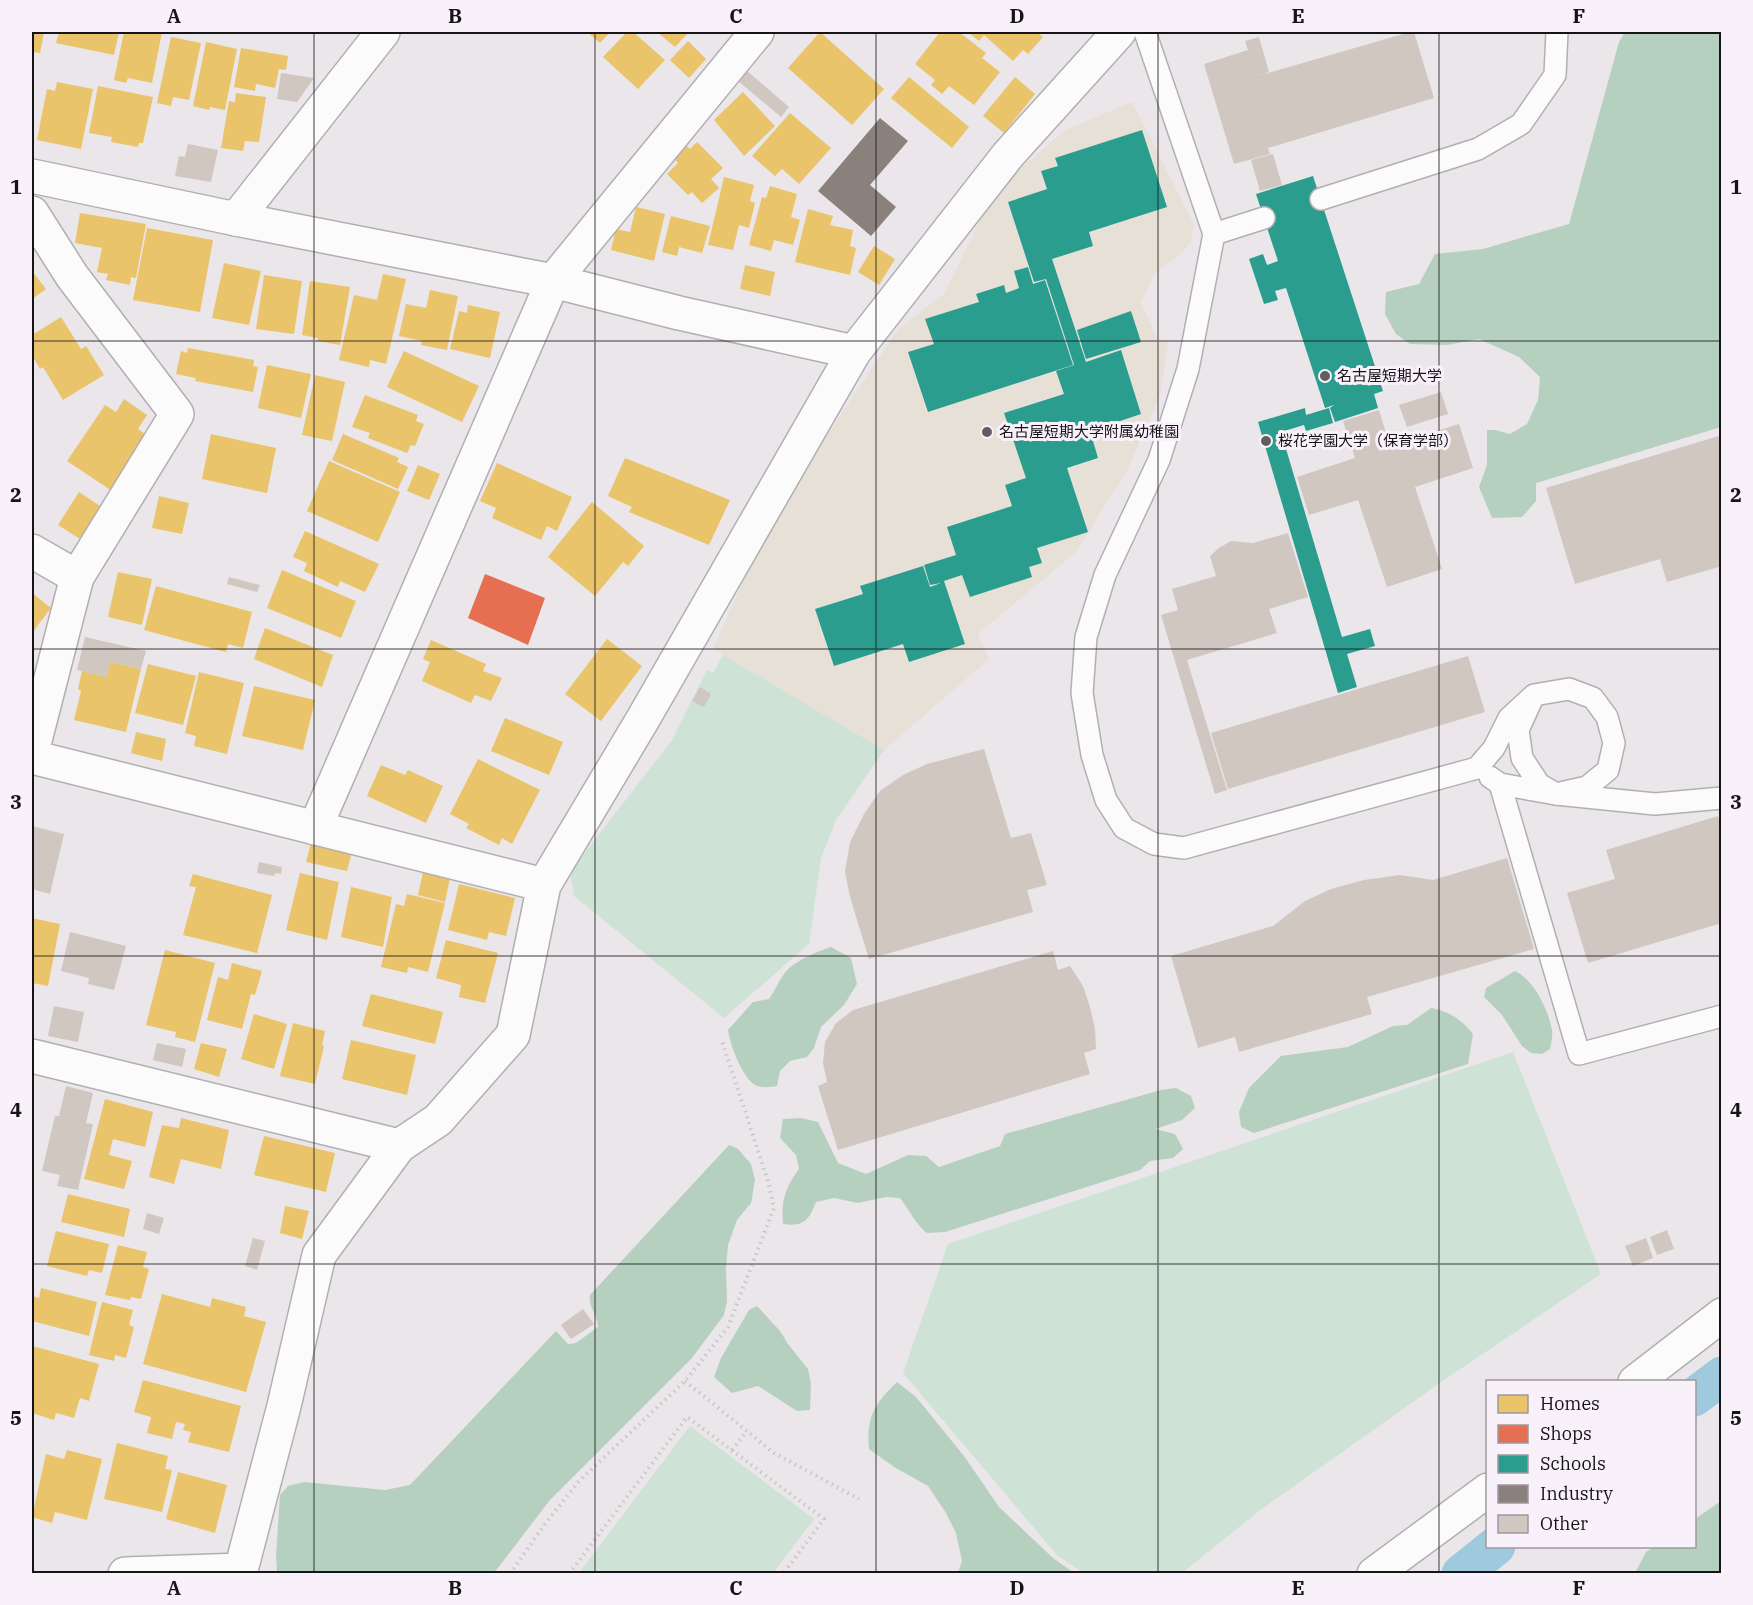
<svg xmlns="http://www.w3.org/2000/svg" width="1753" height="1605" font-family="'IBM Plex Serif','Noto Sans JP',serif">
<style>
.education{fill:#e7e0d7}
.green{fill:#cfe2d6}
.forest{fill:#b5d0bf}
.homes{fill:#e9c46a}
.shops{fill:#e76f51}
.schools{fill:#2a9d8f}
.industry{fill:#8a817c}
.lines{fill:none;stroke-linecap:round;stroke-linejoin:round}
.canal{stroke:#9fc9dd;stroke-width:39}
.building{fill:#d0c7c0}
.service-casing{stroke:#b2afb2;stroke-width:24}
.minor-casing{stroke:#b2afb2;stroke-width:36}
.path{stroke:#c8c7c8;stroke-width:4;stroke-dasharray:1.5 4.5;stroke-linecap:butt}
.service{stroke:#fcfbfc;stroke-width:21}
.minor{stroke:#fcfbfc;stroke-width:33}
.grid{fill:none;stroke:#161417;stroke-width:1.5;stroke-opacity:0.55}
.poi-dot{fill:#605e61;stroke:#f9f1fa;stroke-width:2}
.labels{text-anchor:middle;stroke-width:6;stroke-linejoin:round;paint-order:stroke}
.poi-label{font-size:15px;fill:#161417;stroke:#f9f1fa;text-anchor:start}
.neatline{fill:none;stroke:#161417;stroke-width:2}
.grid-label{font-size:20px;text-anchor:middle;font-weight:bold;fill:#161417}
</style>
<rect width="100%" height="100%" fill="#eae6ea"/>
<polygon class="education" points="1132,102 1194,224 1191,242 1181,254 1154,274 1141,302 1157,339 1168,343 1160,395 1128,469 1076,552 978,634 989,659 884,750 713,649 771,519 898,329 944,294 994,192 1065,130"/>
<g class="green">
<polygon points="723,655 884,750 836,820 821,858 809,944 724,1018 574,896 570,872 672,740 707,670 713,673"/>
<polygon points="1513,1052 1601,1274 1441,1382 1259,1511 1182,1573 1083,1573 1057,1555 903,1373 948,1244"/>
<polygon points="690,1426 814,1519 773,1573 579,1573"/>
</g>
<g class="forest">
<polygon points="1625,32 1721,32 1721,427 1536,483 1536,501 1522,517 1492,518 1479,487 1487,465 1487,430 1495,430 1510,434 1527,424 1538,400 1540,377 1519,357 1479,339 1447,345 1410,344 1396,334 1385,314 1386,292 1419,284 1435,254 1483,249 1569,224 1619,42"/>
<path d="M 831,947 L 851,958 L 857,984 L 844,1005 L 821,1027 L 814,1048 L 807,1057 L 790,1061 L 780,1071 L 777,1086 C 771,1087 763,1088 757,1086 C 743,1080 730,1045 728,1030 L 753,1002 L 769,999 C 775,991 778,982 784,974 C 792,962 818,951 831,947 Z"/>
<path d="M 1515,971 C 1534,980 1548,1009 1552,1030 C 1553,1036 1551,1043 1550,1049 L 1542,1054 L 1531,1053 L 1522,1046 L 1502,1015 L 1484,997 L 1486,988 Z"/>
<path d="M 1431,1008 C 1450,1012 1461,1019 1473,1034 L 1468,1064 L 1254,1133 L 1241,1127 L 1239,1112 L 1249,1088 L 1281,1056 L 1348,1047 L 1393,1026 L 1407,1025 Z"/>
<path d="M 1176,1088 L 1191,1096 L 1195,1108 L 1182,1120 L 1155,1129 L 1175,1134 L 1183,1149 L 1173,1158 L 1150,1161 L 1140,1170 L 945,1232 L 927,1233 C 915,1224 909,1209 900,1198 L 886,1197 L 858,1203 L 834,1198 L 816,1202 C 809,1220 804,1227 783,1224 C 781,1201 785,1188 799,1169 L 796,1155 L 780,1138 L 783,1119 L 801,1118 L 818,1122 L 838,1163 L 866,1174 L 908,1155 L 926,1156 L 939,1167 L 1000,1146 L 1005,1134 L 1161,1090 Z"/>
<path d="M 729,1145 L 738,1149 L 751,1164 L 755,1180 L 751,1203 L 737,1220 L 728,1245 L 726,1268 L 727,1301 L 724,1315 L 692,1358 L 550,1500 L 494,1573 L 277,1573 L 276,1556 L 280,1495 L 288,1486 L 304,1482 L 385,1490 L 410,1485 L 556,1331 L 568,1344 L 576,1343 L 598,1327 C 598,1315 588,1307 590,1295 Z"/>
<polygon points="757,1306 780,1331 788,1344 808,1369 811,1384 810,1410 797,1411 758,1386 732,1393 714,1377 721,1358 749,1310"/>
<path d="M 897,1382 L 916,1397 L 964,1456 L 999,1507 L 1053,1558 L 1074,1573 L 958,1573 L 962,1561 L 956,1533 L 946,1513 L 928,1486 L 894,1467 L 869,1449 C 866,1417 875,1403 897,1382 Z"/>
<polygon points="1721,1501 1721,1570 1712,1574 1635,1573 1646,1552 1654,1547 1694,1546 1695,1519"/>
</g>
<g class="homes">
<polygon points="32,32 44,32 40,53 32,52"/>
<polygon points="59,32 119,32 114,55 56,43"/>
<polygon points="124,32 162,32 152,83 128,78 126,83 114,80"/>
<polygon points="587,32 610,32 600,43"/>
<polygon points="627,32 633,32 665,60 638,89 603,57"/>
<polygon points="657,32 689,32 675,47"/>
<polygon points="820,32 884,89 852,125 788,68"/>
<polygon points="940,32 959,32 986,53 982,58 1000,72 974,105 949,86 942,94 931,85 935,80 915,64"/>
<polygon points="968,32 1037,32 1043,37 1028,54 1023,50 1013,61 984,35 979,41"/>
<polygon points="171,37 201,43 189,100 173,97 171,106 157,103"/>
<polygon points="688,41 706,59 689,78 670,60"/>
<polygon points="206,42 237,49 225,110 210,107 209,110 193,106"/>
<polygon points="241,48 288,56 286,70 279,69 275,88 256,84 255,91 234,87"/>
<polygon points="909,77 969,127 952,148 891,98"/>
<polygon points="1015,77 1035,94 1004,133 983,116"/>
<polygon points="57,82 93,89 81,149 37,140 47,89 55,91"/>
<polygon points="98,86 153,97 143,143 139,143 138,147 111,142 112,137 89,133"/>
<polygon points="743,92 775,126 744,156 714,120"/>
<polygon points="236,93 266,97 259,142 245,141 243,151 221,148 229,101 235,102"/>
<polygon points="790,113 831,148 799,184 782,169 775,176 752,156"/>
<polygon points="697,142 723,168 711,179 719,188 702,203 692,192 688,195 667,174 678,163 674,159 687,146 690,149"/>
<polygon points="724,177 754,185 750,201 755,203 749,228 739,225 733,250 708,245"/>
<polygon points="770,186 797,194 791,217 800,220 793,245 774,240 771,251 749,245 762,197 766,198"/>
<polygon points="636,207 665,214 654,261 611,250 616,229 630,232"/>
<polygon points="808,209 833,216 830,225 853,230 850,246 856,248 850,275 795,262"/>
<polygon points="80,213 146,224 136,278 131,277 130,285 106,280 108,274 97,272 102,248 75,243"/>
<polygon points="671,216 710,226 702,253 679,247 677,256 662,252"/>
<polygon points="147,228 213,240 200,312 133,300"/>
<polygon points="874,246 895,259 879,285 858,272"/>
<polygon points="224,263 261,271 249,325 212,318"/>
<polygon points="745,265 775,272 770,296 740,289"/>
<polygon points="32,271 46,289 32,299"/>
<polygon points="383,274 406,279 386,364 370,360 369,367 339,360 354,295 377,300"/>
<polygon points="264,275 302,281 294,334 256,329"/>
<polygon points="310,281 350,287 340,345 317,341 318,338 302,335"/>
<polygon points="430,290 458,296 447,350 421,345 422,341 399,336 406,304 426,308"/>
<polygon points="468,305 500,312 490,358 450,349 459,311 467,313"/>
<polygon points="61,317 81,349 86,346 104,375 63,400 43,367 40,369 32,355 32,335"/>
<polygon points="188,348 254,360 253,366 258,367 253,392 195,381 196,378 176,374 181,351 187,353"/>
<polygon points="404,351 479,386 462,422 387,387"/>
<polygon points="267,365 311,374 301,418 258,408"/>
<polygon points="315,375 345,382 332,441 302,435"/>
<polygon points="365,395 418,415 416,421 424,424 415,446 411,445 407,453 368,438 370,433 352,427"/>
<polygon points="124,399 147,415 138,429 149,437 112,491 67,461 105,405 116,412"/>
<polygon points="211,434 276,448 267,493 202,479"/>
<polygon points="343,434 399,458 397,462 408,467 398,489 332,460"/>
<polygon points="625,458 730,500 709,545 629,512 632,507 608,496"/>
<polygon points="329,461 400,492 378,542 307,511"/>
<polygon points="497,463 572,497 557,531 547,526 541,540 492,518 496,508 480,501"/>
<polygon points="418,465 440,474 429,500 407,491"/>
<polygon points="79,492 100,506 80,539 58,525"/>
<polygon points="159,496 189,503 182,534 152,528"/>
<polygon points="592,502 644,546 628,566 623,562 595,596 548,557"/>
<polygon points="305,531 379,564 365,592 340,581 338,587 304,571 307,563 293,557"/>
<polygon points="282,570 356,601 341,638 267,608"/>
<polygon points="118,572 152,579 142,625 108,617"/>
<polygon points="156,586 252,612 243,648 228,644 226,652 144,630"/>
<polygon points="32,593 51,608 32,633"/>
<polygon points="265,628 333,655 322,687 254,659"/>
<polygon points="607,639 642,666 601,721 565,694"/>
<polygon points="431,640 486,664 483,671 502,678 491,701 475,695 471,703 422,681 430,662 423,659"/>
<polygon points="110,662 141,669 126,732 74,720 81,691 78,689 82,671 107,677"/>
<polygon points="148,664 196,676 183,725 135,713"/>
<polygon points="199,672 244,683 227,754 194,746 196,736 185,733"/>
<polygon points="254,686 315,700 303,750 242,736"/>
<polygon points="505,718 563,742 549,775 491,751"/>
<polygon points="136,732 166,739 162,761 131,753"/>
<polygon points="478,759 540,790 512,844 502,838 499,845 466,828 469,824 450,814"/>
<polygon points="381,765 405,775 408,770 443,786 426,823 367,796"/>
<polygon points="311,842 352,851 347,871 306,862"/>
<polygon points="423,872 450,878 445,902 418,895"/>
<polygon points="300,873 339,882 327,940 286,930"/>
<polygon points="193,874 272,895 257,953 183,935 196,887 189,886"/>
<polygon points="459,884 515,898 506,936 489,932 487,940 448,930"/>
<polygon points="351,887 392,897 383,947 341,937"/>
<polygon points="407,894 445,903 428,972 408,967 407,973 381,967 396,904 404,906"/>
<polygon points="32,918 60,924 48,986 32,983"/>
<polygon points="446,940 498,953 485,1003 459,997 461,985 436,978"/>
<polygon points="165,950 215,963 195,1042 175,1037 176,1032 146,1025"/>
<polygon points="232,963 262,971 255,995 251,994 242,1029 207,1020 218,977 228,980"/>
<polygon points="371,994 443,1012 435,1044 362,1026"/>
<polygon points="254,1014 287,1024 274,1069 241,1059"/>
<polygon points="293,1023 325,1031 322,1045 324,1046 315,1084 280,1076"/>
<polygon points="351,1040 416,1055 407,1095 342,1079"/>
<polygon points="201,1043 227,1049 219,1077 194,1069"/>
<polygon points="105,1099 153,1112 145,1147 113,1139 109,1155 132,1161 124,1189 84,1179"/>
<polygon points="181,1118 229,1130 221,1169 181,1159 174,1184 149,1177 162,1125 179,1128"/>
<polygon points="264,1136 335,1153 326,1192 254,1175"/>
<polygon points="68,1194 130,1209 124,1237 61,1222"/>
<polygon points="285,1206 309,1211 302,1239 280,1233"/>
<polygon points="56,1231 109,1244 102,1273 89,1270 87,1276 47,1266"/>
<polygon points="118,1245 147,1252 143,1267 149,1269 141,1299 131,1297 130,1300 105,1295"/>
<polygon points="41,1288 97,1302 89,1336 32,1321 33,1296 39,1298"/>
<polygon points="162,1294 210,1307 212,1298 246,1307 244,1316 266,1322 246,1392 143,1364"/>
<polygon points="102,1302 133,1310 129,1325 134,1327 126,1358 115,1355 114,1361 89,1355"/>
<polygon points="32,1346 99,1364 89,1401 80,1398 74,1418 56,1413 54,1420 32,1413"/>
<polygon points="143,1380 241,1406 229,1452 188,1442 191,1432 183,1430 185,1424 176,1422 172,1439 147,1433 151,1417 134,1412"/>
<polygon points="117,1443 168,1456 165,1469 172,1470 162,1512 104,1499"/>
<polygon points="67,1450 102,1459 87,1520 55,1512 52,1523 32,1517 46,1454 64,1459"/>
<polygon points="178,1472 227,1485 215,1533 166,1519"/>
</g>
<polygon class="shops" points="485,574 545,598 528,645 468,618"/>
<g class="schools">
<polygon points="1142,130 1167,207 1089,232 1093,246 1052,259 1086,362 1121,350 1141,414 1090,431 1098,458 1067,468 1088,532 1037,548 1042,563 1029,567 1032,577 970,597 962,575 944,581 965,644 909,662 903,644 834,666 815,609 863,594 860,586 923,566 930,587 941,583 930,585 924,565 956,555 947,527 1012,506 1005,485 1026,478 1004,413 1064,394 1056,371 1074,365 1046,279 1034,282 1008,202 1047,189 1041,171 1058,166 1055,158"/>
<polygon points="1313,176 1383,391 1374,394 1378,408 1335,422 1330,408 1334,405 1325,408 1286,288 1275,291 1278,300 1264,304 1249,259 1263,254 1267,265 1278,261 1256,194"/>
<polygon points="1028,267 1033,284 1045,280 1073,365 928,412 908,352 934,344 925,319 979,302 976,294 1004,285 1006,293 1019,288 1014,271"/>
<polygon points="1131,311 1141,342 1086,359 1077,330"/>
<polygon points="1305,408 1306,415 1329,408 1333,423 1306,431 1304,425 1281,432 1342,637 1370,629 1375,646 1347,654 1357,687 1338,693 1258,422"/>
</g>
<polygon class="industry" points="880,118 908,141 870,185 896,207 871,236 818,191"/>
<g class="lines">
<g class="canal">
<polyline points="1694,1397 1722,1376"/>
<polyline points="1461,1574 1496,1546"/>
</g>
</g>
<g class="building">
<polygon points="1410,32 1414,32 1434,98 1268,148 1270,154 1234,164 1204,64 1248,50 1245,41 1259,37 1269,72 1254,77"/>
<polygon points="746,70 789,107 781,117 737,80"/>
<polygon points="281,73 314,78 297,102 277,99"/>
<polygon points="188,144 218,150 211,182 175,176 179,156 185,157"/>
<polygon points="1273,154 1282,185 1260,191 1251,160"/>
<polygon points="1441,392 1448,414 1407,427 1399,405"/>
<polygon points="1379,410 1390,446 1459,424 1473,468 1415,487 1442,569 1387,587 1358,500 1309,515 1297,477 1355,458 1343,421"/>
<polygon points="1722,435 1722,566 1667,582 1660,559 1575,584 1546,488"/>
<polygon points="1288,533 1308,597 1269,609 1277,633 1187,660 1227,790 1215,794 1161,615 1178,610 1172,589 1216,576 1210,556 1219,548 1231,541 1253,543"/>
<polygon points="229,577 260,585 257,592 227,584"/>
<polygon points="85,637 146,651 141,669 110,662 107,677 77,670"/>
<polygon points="1468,656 1485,712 1228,789 1211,733"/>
<polygon points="700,687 711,694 704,707 692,701"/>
<polygon points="984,749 1011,838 1031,833 1047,885 1027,890 1033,912 869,959 850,897 845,872 850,842 864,814 880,791 903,775 927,764"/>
<polygon points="1718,816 1722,830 1722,923 1588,963 1567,893 1615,879 1606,850"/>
<polygon points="32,826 64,834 50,894 32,889"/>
<polygon points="1507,858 1534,949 1367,997 1372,1014 1239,1052 1235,1037 1198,1048 1171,956 1273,926 1305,901 1331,889 1364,880 1400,875 1433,880"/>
<polygon points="259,862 282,867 281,874 275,873 274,876 257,873"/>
<polygon points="70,932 126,946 114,990 88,984 89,978 61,971"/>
<polygon points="1053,951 1058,970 1070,966 1083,986 1090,1007 1095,1029 1096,1049 1084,1053 1090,1074 838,1150 818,1086 827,1082 823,1063 825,1042 836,1023 853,1010"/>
<polygon points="54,1006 84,1012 78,1042 48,1036"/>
<polygon points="157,1043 186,1049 182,1067 153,1060"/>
<polygon points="66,1086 93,1093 86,1123 93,1124 78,1190 57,1186 60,1175 42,1171 55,1116 59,1116"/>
<polygon points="147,1213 164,1218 159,1234 143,1229"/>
<polygon points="1667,1230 1674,1249 1657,1255 1650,1237"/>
<polygon points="253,1238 265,1241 257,1270 245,1266"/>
<polygon points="1646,1238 1653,1258 1633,1266 1625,1246"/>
<polygon points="583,1309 594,1324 571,1339 561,1325"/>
</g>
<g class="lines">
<g class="service-casing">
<g id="service">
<polyline points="1145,32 1214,234 1188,369 1159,460 1105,575 1086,637 1082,693 1092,755 1106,800 1124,828 1154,844 1184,848 1477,768 1494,748 1509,718 1534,695 1569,689 1593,698 1607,717 1614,743 1608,770 1587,787 1556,794 1539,784 1522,758 1518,730 1534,695"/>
<polyline points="1321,199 1478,149 1521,124 1555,75 1557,32"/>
<polyline points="1214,234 1264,218"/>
<polyline points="1490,777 1500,784 1556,794 1655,804 1722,798"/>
<polyline points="1500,784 1579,1054 1722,1016"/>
</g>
</g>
<g class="minor-casing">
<g id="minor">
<polyline points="32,176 236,219 553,281 679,313 854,352"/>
<polyline points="32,213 72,276 177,414 77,577 32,752"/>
<polyline points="236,219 383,32"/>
<polyline points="32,551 77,577"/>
<polyline points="32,757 544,885"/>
<polyline points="315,828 553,281 757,32"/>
<polyline points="32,1056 399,1146"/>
<polyline points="1635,1382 1722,1315"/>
<polyline points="125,1574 241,1570 284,1406 319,1255 399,1146 438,1120 513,1035 544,885 643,719 854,352 1008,155 1119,32"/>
<polyline points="1374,1574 1488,1490"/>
</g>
</g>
<g class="path">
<polyline points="685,1381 774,1453 859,1499"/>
<polyline points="732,1450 747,1431"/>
<polyline points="510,1574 545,1524 579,1481 685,1381 728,1327 774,1208 768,1181 722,1041"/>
<polyline points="569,1574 687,1417 824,1519 783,1574"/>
</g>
<use href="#service" class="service"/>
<use href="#minor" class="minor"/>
</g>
<path class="grid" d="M 314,32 L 314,1574M 595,32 L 595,1574M 876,32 L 876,1574M 1158,32 L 1158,1574M 1439,32 L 1439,1574M 32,341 L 1722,341M 32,649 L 1722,649M 32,956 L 1722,956M 32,1264 L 1722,1264"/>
<g class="poi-dot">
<circle cx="1325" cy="376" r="6"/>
<circle cx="987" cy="432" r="6"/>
<circle cx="1266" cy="441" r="6"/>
</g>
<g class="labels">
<g class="poi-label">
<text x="1337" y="381">名古屋短期大学</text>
<text x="999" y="437">名古屋短期大学附属幼稚園</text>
<text x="1278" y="446">桜花学園大学（保育学部）</text>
</g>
</g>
<rect width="1753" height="1605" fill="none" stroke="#f9f1fa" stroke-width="66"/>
<rect x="1486" y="1380" width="210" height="168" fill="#f9f1fa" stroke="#9e999f" stroke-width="1.5"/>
<rect x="1498" y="1395" width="30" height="18" fill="#e9c46a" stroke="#9e999f" stroke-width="1.5"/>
<text x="1540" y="1410" font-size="18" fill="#161417">Homes</text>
<rect x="1498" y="1425" width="30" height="18" fill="#e76f51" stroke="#9e999f" stroke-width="1.5"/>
<text x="1540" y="1440" font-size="18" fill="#161417">Shops</text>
<rect x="1498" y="1455" width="30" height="18" fill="#2a9d8f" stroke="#9e999f" stroke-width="1.5"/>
<text x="1540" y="1470" font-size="18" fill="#161417">Schools</text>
<rect x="1498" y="1485" width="30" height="18" fill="#8a817c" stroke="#9e999f" stroke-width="1.5"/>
<text x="1540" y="1500" font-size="18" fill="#161417">Industry</text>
<rect x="1498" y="1515" width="30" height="18" fill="#d0c7c0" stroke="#9e999f" stroke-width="1.5"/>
<text x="1540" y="1530" font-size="18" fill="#161417">Other</text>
<rect x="33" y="33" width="1687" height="1539" class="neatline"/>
<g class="grid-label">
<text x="174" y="23">A</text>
<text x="455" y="23">B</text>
<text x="736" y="23">C</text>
<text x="1017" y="23">D</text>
<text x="1298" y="23">E</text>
<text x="1579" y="23">F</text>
<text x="16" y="194">1</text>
<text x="1736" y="194">1</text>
<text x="16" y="502">2</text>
<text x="1736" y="502">2</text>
<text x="16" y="809">3</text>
<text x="1736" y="809">3</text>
<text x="16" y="1117">4</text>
<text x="1736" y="1117">4</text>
<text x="16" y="1425">5</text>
<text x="1736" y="1425">5</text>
<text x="174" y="1595">A</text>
<text x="455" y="1595">B</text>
<text x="736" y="1595">C</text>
<text x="1017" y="1595">D</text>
<text x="1298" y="1595">E</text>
<text x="1579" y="1595">F</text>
</g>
</svg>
